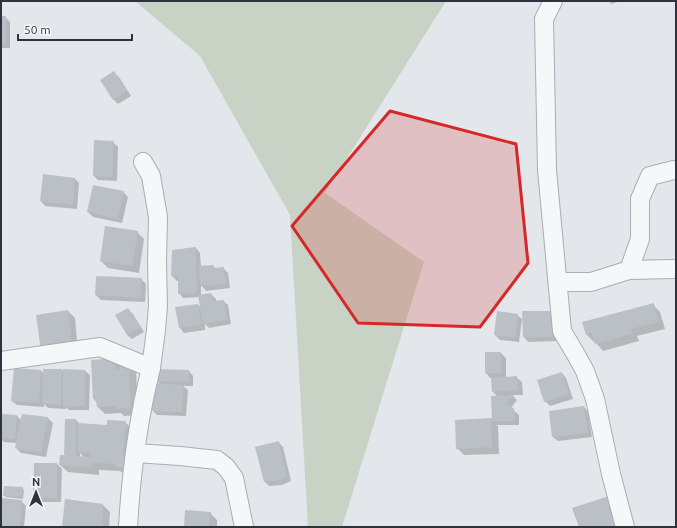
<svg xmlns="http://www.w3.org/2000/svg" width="677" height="528" font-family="Ubuntu,sans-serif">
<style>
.green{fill:#c9d3c5}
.shadow{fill:#0003;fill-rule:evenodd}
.building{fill:#bbbfc6}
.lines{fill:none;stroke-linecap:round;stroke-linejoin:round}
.minor-casing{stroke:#a9adb4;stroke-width:20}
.minor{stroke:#f6f7f8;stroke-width:18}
.marked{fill:#d62828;fill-opacity:0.2;stroke:#d62828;stroke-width:3;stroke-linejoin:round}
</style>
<rect width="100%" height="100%" fill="#e3e6ea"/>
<polygon class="green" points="135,1 446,1 325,193 424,262 342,527 308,527 290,215 200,56"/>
<g class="shadow">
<polygon points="609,1 617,1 617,2 611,4"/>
<polygon points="1,17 5,17 10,22 10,48 1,48"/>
<polygon points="114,73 119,77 131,96 118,104 113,99"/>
<polygon points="113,142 118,147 117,181 98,180 94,176"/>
<polygon points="75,179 79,183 77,209 45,206 41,201"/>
<polygon points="123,192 128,197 122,223 93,217 88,212"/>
<polygon points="137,232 144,239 139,273 108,268 101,261"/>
<polygon points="196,248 200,253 201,267 213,266 216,269 223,268 228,273 230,288 206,291 201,285 201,296 211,294 216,299 216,302 223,301 228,305 231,324 209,328 205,324 205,330 184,333 180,328 198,305 202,308 200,297 183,298 179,293 179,281 177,281 172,276"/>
<polygon points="141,279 146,284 145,302 101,300 96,295"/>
<polygon points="653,305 660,312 665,329 637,336 639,341 603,351 596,343 595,341 594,342 586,334"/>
<polygon points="128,309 133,314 144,332 132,339 127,335"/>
<polygon points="68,311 75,318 78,353 49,357"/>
<polygon points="523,312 557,317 557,341 528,342 524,337"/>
<polygon points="517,315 522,319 519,342 500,340 495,335"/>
<polygon points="501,353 506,358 506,378 517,378 522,382 523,395 512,395 517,400 511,408 519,415 519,425 496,425 498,426 499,454 464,455 457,448 491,419 493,421 492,397 498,397 493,392 492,378 490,378 486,373"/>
<polygon points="114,359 136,371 138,415 124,416 121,413 105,414 98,407 97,403 94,399"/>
<polygon points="15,369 41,371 44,374 62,370 64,373 64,370 85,371 90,375 89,410 69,410 66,407 66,409 48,408 44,404 44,407 17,405 12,401"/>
<polygon points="189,371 193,376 193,386 183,386 188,390 186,416 157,415 152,410 161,385 157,381"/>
<polygon points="562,373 566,378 573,399 550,406 545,401"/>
<polygon points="584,407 588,412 592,437 558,441 553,437"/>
<polygon points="1,415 17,416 21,420 22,415 48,418 53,423 46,457 21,453 16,448 17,443 4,442 1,439"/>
<path d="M 76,420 L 81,425 L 108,426 L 125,422 L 132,429 L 134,474 L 123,473 L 120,471 L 99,470 L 99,475 L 68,472 L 60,465 L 68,457 L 65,454 ZM 80,453 L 85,458 L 80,458 Z"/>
<polygon points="278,442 283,447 291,481 282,485 269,486 265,482"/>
<polygon points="35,464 57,464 62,469 61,502 39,502 34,497"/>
<polygon points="22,488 24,490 23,499 6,497 4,495"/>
<polygon points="1,499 21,501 26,506 24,527 1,527"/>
<polygon points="103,505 110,512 109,527 63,527"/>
<polygon points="210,513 217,520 217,527 185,527"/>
</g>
<g class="building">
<rect x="1" y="16" width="5" height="28"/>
<polygon points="114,71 127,91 113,100 100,80"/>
<polygon points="94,140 114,141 112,177 93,176"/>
<polygon points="43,174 75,178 73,205 40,201"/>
<polygon points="93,185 124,191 118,219 87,212"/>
<polygon points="105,226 138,231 132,266 100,261"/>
<polygon points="196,247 197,293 178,294 178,277 171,276 172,250"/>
<polygon points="213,265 214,268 224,267 226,284 201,286 198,266"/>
<polygon points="96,276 142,278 141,298 95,295"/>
<polygon points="211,293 213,301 224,300 227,320 203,324 198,295"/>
<polygon points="654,303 658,322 631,329 632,334 595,344 592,333 586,335 582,322"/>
<polygon points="198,304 201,325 179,328 175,307"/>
<polygon points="128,308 141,327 127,335 115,315"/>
<polygon points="68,310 72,346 41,351 36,315"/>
<polygon points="497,311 518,314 515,338 494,335"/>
<polygon points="522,311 552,311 553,337 523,337"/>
<rect x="485" y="352" width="16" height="21"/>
<polygon points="115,358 115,370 120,369 119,364 129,363 131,408 116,409 115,406 97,407 96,399 93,399 91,360"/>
<polygon points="14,368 41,370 39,403 11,401"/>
<polygon points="43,369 62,369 61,405 42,404"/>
<polygon points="63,369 85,370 85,406 63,406"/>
<polygon points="156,369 189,370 189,382 156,381"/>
<polygon points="562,372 569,394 544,402 537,380"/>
<polygon points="517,376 518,390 492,392 491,378"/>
<polygon points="153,383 183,385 182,412 151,411"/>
<polygon points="514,395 507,403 514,409 515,421 491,421 492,447 456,449 455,420 492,418 491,396"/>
<polygon points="584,406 588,433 552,437 549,411"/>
<polygon points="1,414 17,415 15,439 1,438"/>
<polygon points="22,414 48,417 41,453 15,448"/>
<polygon points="65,419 76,419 76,456 64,455"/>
<polygon points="107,420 126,421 123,456 127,456 127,467 115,467 115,464 93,463 92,468 59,465 60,455 90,457 91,453 78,452 78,423 107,425"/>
<polygon points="279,441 287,477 277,481 264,482 255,447"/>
<polygon points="34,463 57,463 57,498 33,497"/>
<polygon points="4,486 23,487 22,497 3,496"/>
<polygon points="609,496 619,527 579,527 572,508"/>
<polygon points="1,498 22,500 20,527 1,527"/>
<polygon points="65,499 103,504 102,527 62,527"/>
<polygon points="185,510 211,512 209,527 184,527"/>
</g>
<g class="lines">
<g class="minor-casing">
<g id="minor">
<polyline points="553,1 544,19 547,170 562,331 575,353 585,371 595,399 611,474 625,527"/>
<polyline points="143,162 151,176 158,217 157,262 158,306 156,330 151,368"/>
<polyline points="629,270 640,239 640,199 650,176 674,170"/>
<polyline points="558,282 591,282 629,270 673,269"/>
<path d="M 1,361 L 100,347 L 151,368 C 138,420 131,473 128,527"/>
<polyline points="135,453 180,456 217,460 226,467 234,478 244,527"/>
</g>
</g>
<use href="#minor" class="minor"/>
</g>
<path class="marked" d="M 390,111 L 516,144 L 528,263 L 480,327 L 358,323 L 292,226 Z"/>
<rect width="677" height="528" fill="none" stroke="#2d3440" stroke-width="4"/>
<g transform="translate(36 492)" stroke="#f3f5f7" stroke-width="3" paint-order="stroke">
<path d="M0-3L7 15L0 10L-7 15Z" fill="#2d3440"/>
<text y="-6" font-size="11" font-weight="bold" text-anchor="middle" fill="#2d3440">N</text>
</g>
<path d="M18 34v6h114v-6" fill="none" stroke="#2d3440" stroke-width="2"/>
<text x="24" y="34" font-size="12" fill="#2d3440" stroke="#f3f5f7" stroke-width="3" paint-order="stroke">50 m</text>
</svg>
